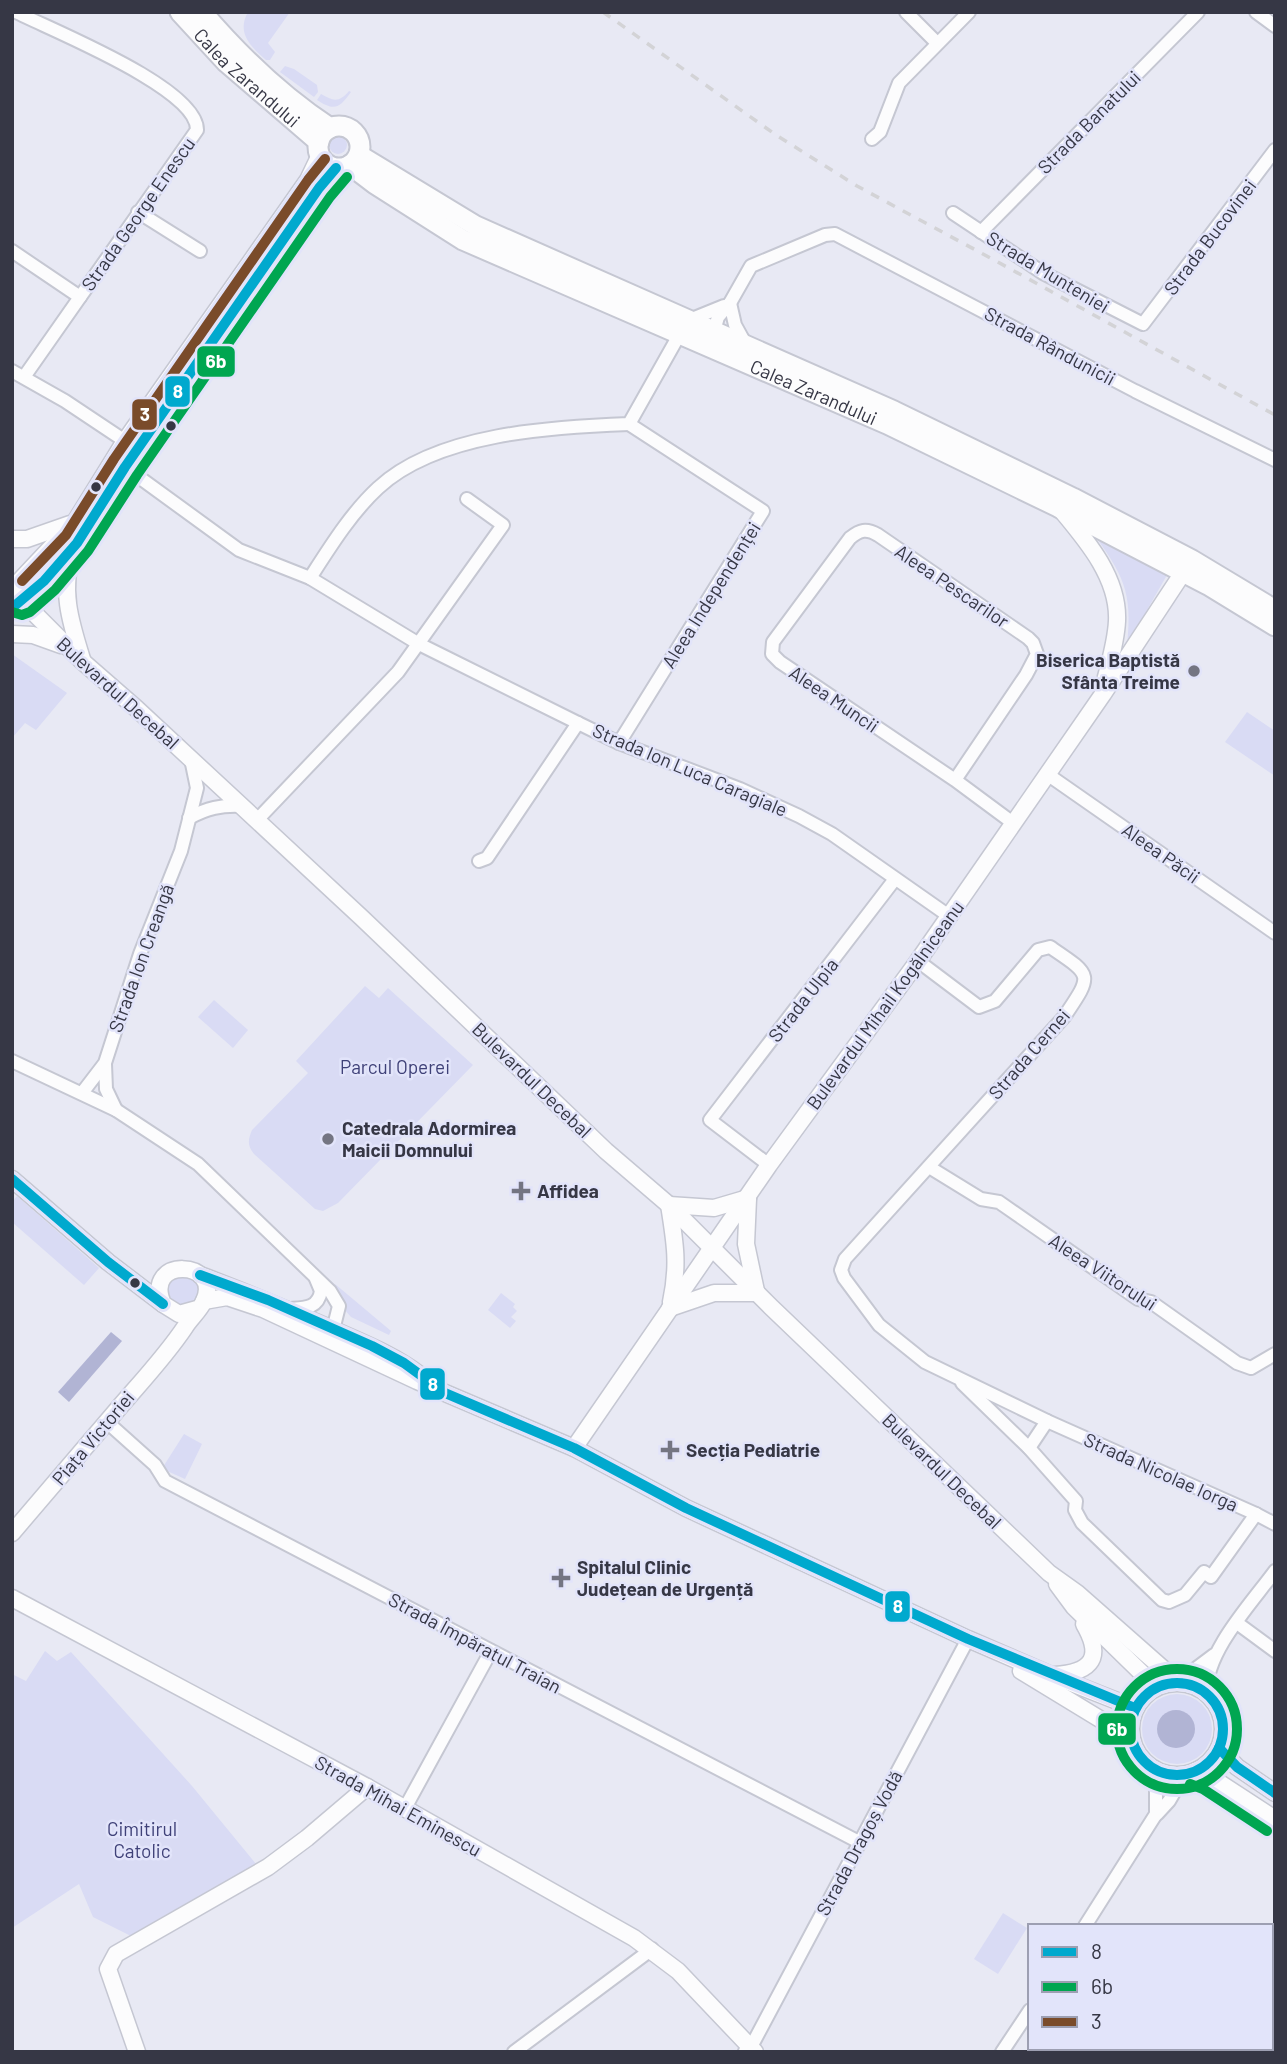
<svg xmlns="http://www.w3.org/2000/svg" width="1287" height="2064" font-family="Barlow,sans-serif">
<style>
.green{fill:#d9dbf4}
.water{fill:#b1b4d4}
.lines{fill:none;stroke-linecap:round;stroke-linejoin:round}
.street-casing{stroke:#c5c7d2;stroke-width:16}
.secondary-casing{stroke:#c5c7d2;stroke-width:19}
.primary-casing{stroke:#c5c7d2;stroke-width:23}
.street{stroke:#fcfcfd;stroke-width:12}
.secondary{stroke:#fcfcfd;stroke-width:16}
.primary{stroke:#fcfcfd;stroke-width:19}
.rail{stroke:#d3d3d6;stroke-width:3.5;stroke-dasharray:9 9;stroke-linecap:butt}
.bus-1-casing{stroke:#e2e4fa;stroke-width:16}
.bus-2-casing{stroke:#e2e4fa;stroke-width:16}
.bus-3-casing{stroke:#e2e4fa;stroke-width:16}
.bus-1{stroke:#00a9ce;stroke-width:10}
.bus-2{stroke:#00a651;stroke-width:10}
.bus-3{stroke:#7a4b2a;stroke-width:10}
.bus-dot{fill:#363745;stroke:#e2e4fa;stroke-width:2.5}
.poi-dot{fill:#747582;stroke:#e2e4fa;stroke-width:2.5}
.labels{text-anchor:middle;stroke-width:5;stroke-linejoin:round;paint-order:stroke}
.street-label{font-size:19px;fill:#363745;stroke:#e2e4fa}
.poi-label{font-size:19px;font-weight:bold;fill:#363745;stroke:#e2e4fa;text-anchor:start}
.park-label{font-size:19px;fill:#3f4178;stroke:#e2e4fa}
.line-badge{stroke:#e2e4fa;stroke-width:2.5}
.badge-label{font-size:19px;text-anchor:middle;font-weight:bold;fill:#fff}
</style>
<rect width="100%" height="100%" fill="#e8e9f4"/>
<g class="green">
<path d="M 248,12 L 290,12 L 268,43 L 275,52 L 270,60 L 266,60 C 251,47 236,33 248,12 Z"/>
<polygon points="285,66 294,69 317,85 318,92 314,97 280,72"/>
<path d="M 349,91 L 351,92 C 339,109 334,111 317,100 L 321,94 C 333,101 339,103 349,91 Z"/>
<circle cx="338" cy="145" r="9"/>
<path d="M 1092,532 L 1167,575 L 1127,645 C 1133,592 1123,574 1092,532 Z"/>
<polygon points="12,654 67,693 36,730 25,723 12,738"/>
<polygon points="1247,712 1275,731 1275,776 1225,742"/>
<path d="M 365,986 L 379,998 L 388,988 L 473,1065 L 338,1203 L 323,1211 L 315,1209 L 254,1154 C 247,1146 248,1139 252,1130 L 308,1073 L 296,1061 Z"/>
<polygon points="214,1000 248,1030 233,1048 198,1017"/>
<polygon points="17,1196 99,1268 84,1285 12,1222 12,1202"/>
<polygon points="177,1273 199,1281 200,1299 185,1309 169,1302 165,1285"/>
<polygon points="335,1284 391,1331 389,1335 351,1317 344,1309"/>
<polygon points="501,1293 515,1304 513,1307 517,1311 511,1317 516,1321 510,1328 488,1310"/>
<polygon points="184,1434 202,1444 185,1479 167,1471 163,1467"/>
<polygon points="45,1651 57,1661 71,1652 192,1786 256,1864 131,1936 93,1917 79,1884 12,1928 12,1674 26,1681"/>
<circle cx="1177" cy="1729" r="35"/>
<polygon points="1003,1913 1027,1928 998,1974 974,1959"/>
</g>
<g class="water">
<polygon points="111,1332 122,1341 69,1402 58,1392"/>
<circle cx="1176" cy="1729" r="19"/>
</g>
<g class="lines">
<g class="street-casing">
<g id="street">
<path d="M 16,12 C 51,30 198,88 197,130 L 24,377"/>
<polyline points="906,12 937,43"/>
<polyline points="1256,12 1275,26"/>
<polyline points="872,139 880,132 899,83 969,12"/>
<polyline points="138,212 200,251"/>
<polyline points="953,213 1043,273 1143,324 1275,150"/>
<polyline points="981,232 1198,12"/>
<polyline points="12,251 80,297"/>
<polyline points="730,303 735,325 746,345"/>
<polyline points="712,338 718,317 730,303 751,266 825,235 835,234 1135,391 1275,460"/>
<polyline points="12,371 65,401 125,441"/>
<polyline points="125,467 239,550 310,578 419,644 578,723 619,743 740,789 799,816 832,834 949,916"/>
<path d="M 310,578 C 330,547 351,513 378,488 C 437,433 552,427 629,424 L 687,321 L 724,306"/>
<polyline points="619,743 763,511 629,424"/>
<polyline points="1047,774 1275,933"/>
<path d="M 955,780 L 1026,675 L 1037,654 L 1033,643 L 1028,638 L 878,535 C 866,528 860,530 850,538 L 773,642 L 772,654 L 780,662 L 955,780 L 1013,823"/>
<path d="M 189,818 C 207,808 221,805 242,806"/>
<polyline points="257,820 398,672 503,525 467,499"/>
<polyline points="479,861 487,858 578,723"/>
<path d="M 918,961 L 979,1007 L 995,1001 L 1038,950 L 1050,947 C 1093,976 1093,974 1064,1017 L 845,1259 L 841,1270 L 844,1278 L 879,1325 L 925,1362 L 1047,1421 L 1256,1514 L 1275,1524"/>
<polyline points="12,1061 116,1110 198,1164 330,1291 339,1306 333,1330"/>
<polyline points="105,1064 106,1089 116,1110"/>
<polyline points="82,1093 105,1063 140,954 181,851 197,788 191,759"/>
<polyline points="769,1165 710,1120 895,879"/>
<polyline points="929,1167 981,1199 999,1202 1138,1299 1151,1302 1237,1363 1251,1368 1275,1354"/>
<path d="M 289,1309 C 304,1308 318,1309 321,1291 L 316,1279"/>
<polyline points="962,1383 1029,1448 1076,1501 1075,1510 1082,1523 1162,1600 1169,1602 1185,1595 1204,1572 1211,1577 1256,1514"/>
<polyline points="107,1422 155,1465 165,1481 859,1842"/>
<polyline points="1029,1448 1047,1421"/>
<polyline points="1237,1623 1275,1651"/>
<polyline points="1178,1682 1214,1655"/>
<path d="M 1206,1693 C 1206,1651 1250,1605 1275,1571"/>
<polyline points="405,1808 491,1651"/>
<polyline points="1157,1814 1169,1801 1184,1775"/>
<polyline points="1085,1926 1156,1814 1156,1788 1137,1754"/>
<polyline points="1070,2048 1075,2052"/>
<polyline points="745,2051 751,2047 968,1639"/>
<polyline points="514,2052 652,1949"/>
<polyline points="1002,2052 1030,2010"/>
<polyline points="1214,2052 1216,2048"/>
</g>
</g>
<g class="secondary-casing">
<g id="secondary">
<path d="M 1062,511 C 1088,542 1119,579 1117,621 C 1116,643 1109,664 1104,685"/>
<polyline points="12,539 27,539 70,524"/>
<path d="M 74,551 C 59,587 71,624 82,659"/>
<polyline points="12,589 75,522 125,441 308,180 320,155"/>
<polyline points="12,591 82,661 137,709 362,918 606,1151 669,1205 771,1307 1049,1573 1077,1593 1178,1682"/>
<polyline points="12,608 44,581 77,543 125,467 319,188 336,168"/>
<polyline points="12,634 33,635 61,645"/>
<polyline points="12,1179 108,1262 163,1304"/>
<polyline points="748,1199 746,1244 756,1291"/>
<path d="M 669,1205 C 675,1242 679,1265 671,1302"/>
<polyline points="669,1205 714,1208 748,1198"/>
<path d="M 200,1275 C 243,1291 283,1308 325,1326 C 358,1341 391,1353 420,1375"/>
<polyline points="204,1301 227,1297 263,1309 417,1381 574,1448 686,1508 968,1639 1051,1675 1135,1708"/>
<polyline points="670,1308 714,1293 757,1293"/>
<polyline points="574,1448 769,1165 918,961 1103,694 1188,565"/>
<path d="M 12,1533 C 47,1492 82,1451 117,1410 C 140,1383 165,1357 185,1327 C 190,1319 200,1310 204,1301 C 223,1260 142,1256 163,1304 L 179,1314 L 197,1309"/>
<polyline points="1057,1584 1074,1607 1156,1687"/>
<polyline points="12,1598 367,1787 634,1938 678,1971 755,2052"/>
<polyline points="1021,1671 1131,1738"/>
<path d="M 1055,1675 C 1093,1672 1103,1657 1084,1624"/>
<circle cx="1177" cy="1729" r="46"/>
<polyline points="1219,1748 1237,1767 1275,1793"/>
<polyline points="1195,1771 1209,1776 1275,1819"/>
<polyline points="137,2052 108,1969 116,1954 268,1867 307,1838 367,1787"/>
</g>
</g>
<g class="primary-casing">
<g id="primary">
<path id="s1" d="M 180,12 L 226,62 L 319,142"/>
<path d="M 202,12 C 238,54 284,98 330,128"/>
<circle cx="339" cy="147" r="21"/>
<polyline points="359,155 476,226 894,411 1073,498 1192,560 1275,610"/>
<path id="s2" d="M 350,165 L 375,184 L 463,240 L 887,424 L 1058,507 L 1208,585 L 1275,626"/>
</g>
</g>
<use href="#street" class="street"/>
<use href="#secondary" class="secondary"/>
<use href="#primary" class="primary"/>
<polyline class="rail" points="603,12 776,135 857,186 996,261 1275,415"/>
<g class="bus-1-casing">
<g id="bus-1">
<polyline points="12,608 44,581 77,543 125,467 319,188 336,168"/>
<polyline points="12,1179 108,1262 163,1304"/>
<polyline points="200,1275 268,1300 372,1346 404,1363 445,1393 574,1448 686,1508 968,1639 1135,1708"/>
<circle cx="1177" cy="1729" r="46"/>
<polyline points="1219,1748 1237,1767 1275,1793"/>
</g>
</g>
<g class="bus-2-casing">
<g id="bus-2">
<polyline points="12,612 22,615 30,612 55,590 88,551 137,475 330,197 347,177"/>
<circle cx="1177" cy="1729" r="60"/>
<polyline points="1190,1784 1203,1789 1267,1831"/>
</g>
</g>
<g class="bus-3-casing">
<polyline id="bus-3" points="22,581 66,535 114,459 308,180 325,159"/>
</g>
<use href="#bus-1" class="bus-1"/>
<use href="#bus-2" class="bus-2"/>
<use href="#bus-3" class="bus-3"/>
</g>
<g class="bus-dot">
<circle cx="171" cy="426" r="6"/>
<circle cx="96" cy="487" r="6"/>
<circle cx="135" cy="1283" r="6"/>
</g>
<g class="poi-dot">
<circle cx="1194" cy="671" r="7"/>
<circle cx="328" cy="1139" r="7"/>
<path d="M517.5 1180.5h7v7h7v7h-7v7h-7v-7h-7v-7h7z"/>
<path d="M666.5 1439.5h7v7h7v7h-7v7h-7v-7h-7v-7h7z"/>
<path d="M557.5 1567.5h7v7h7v7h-7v7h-7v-7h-7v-7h7z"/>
</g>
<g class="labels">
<g class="street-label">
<text dy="7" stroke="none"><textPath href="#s1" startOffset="94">Calea Zarandului</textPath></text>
<text transform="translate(1089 122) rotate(-45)" y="7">Strada Banatului</text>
<text transform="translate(138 214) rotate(-55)" y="7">Strada George Enescu</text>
<text transform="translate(1210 237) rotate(-53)" y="7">Strada Bucovinei</text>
<text transform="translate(1048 272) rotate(31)" y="7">Strada Munteniei</text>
<text transform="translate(1050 346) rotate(28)" y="7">Strada Rândunicii</text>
<text dy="7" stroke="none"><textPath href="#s2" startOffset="518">Calea Zarandului</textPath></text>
<text transform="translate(952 586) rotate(34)" y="7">Aleea Pescarilor</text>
<text transform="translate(711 595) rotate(-58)" y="7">Aleea Independenței</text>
<text transform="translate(118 693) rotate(42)" y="7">Bulevardul Decebal</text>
<text transform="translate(834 699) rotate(34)" y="7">Aleea Muncii</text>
<text transform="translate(690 770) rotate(23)" y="7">Strada Ion Luca Caragiale</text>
<text transform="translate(1161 853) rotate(35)" y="7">Aleea Păcii</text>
<text transform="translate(141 958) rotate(-70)" y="7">Strada Ion Creangă</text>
<text transform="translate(803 1000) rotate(-52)" y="7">Strada Ulpia</text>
<text transform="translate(885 1005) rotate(-54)" y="7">Bulevardul Mihail Kogălniceanu</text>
<text transform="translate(1029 1054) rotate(-49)" y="7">Strada Cernei</text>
<text transform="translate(532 1080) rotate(44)" y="7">Bulevardul Decebal</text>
<text transform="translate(1103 1272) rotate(33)" y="7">Aleea Viitorului</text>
<text transform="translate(93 1438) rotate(-50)" y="7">Piața Victoriei</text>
<text transform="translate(942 1471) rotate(44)" y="7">Bulevardul Decebal</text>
<text transform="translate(1161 1472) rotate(24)" y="7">Strada Nicolae Iorga</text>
<text transform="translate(475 1643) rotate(28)" y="7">Strada Împăratul Traian</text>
<text transform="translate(398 1806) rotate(29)" y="7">Strada Mihai Eminescu</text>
<text transform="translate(859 1843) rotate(-62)" y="7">Strada Dragoș Vodă</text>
</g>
<g class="poi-label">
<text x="1180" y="667" text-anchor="end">Biserica Baptistă<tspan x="1180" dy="22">Sfânta Treime</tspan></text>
<text x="342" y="1135">Catedrala Adormirea<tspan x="342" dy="22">Maicii Domnului</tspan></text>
<text x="537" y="1198">Affidea</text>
<text x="686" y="1457">Secția Pediatrie</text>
<text x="577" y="1574">Spitalul Clinic<tspan x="577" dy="22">Județean de Urgență</tspan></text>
</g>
<g class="park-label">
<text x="395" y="1074">Parcul Operei</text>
<text x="142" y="1836">Cimitirul<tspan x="142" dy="22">Catolic</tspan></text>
</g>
</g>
<g class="line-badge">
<rect x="196" y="345" width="40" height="33" rx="7" fill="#00a651"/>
<rect x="164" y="375" width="27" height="33" rx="7" fill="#00a9ce"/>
<rect x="131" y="398" width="27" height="33" rx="7" fill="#7a4b2a"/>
<rect x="419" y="1367" width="27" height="34" rx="7" fill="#00a9ce"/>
<rect x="884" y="1590" width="27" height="33" rx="7" fill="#00a9ce"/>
<rect x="1097" y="1712" width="40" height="34" rx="7" fill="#00a651"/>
</g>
<g class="badge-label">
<text x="216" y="368">6b</text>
<text x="178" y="398">8</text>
<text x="145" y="421">3</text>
<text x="433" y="1391">8</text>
<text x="898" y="1613">8</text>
<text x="1117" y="1736">6b</text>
</g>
<rect width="1287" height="2064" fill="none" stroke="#363745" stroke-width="28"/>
<rect x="1028" y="1924" width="245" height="126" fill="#e2e4fa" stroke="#9d9fb2" stroke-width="2"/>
<rect x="1042" y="1947" width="35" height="10" fill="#00a9ce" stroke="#9d9fb2" stroke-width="2"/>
<text x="1091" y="1959" font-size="21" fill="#363745">8</text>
<rect x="1042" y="1982" width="35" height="10" fill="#00a651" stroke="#9d9fb2" stroke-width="2"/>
<text x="1091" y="1994" font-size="21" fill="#363745">6b</text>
<rect x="1042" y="2017" width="35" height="10" fill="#7a4b2a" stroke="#9d9fb2" stroke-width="2"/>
<text x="1091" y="2029" font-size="21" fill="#363745">3</text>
</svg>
